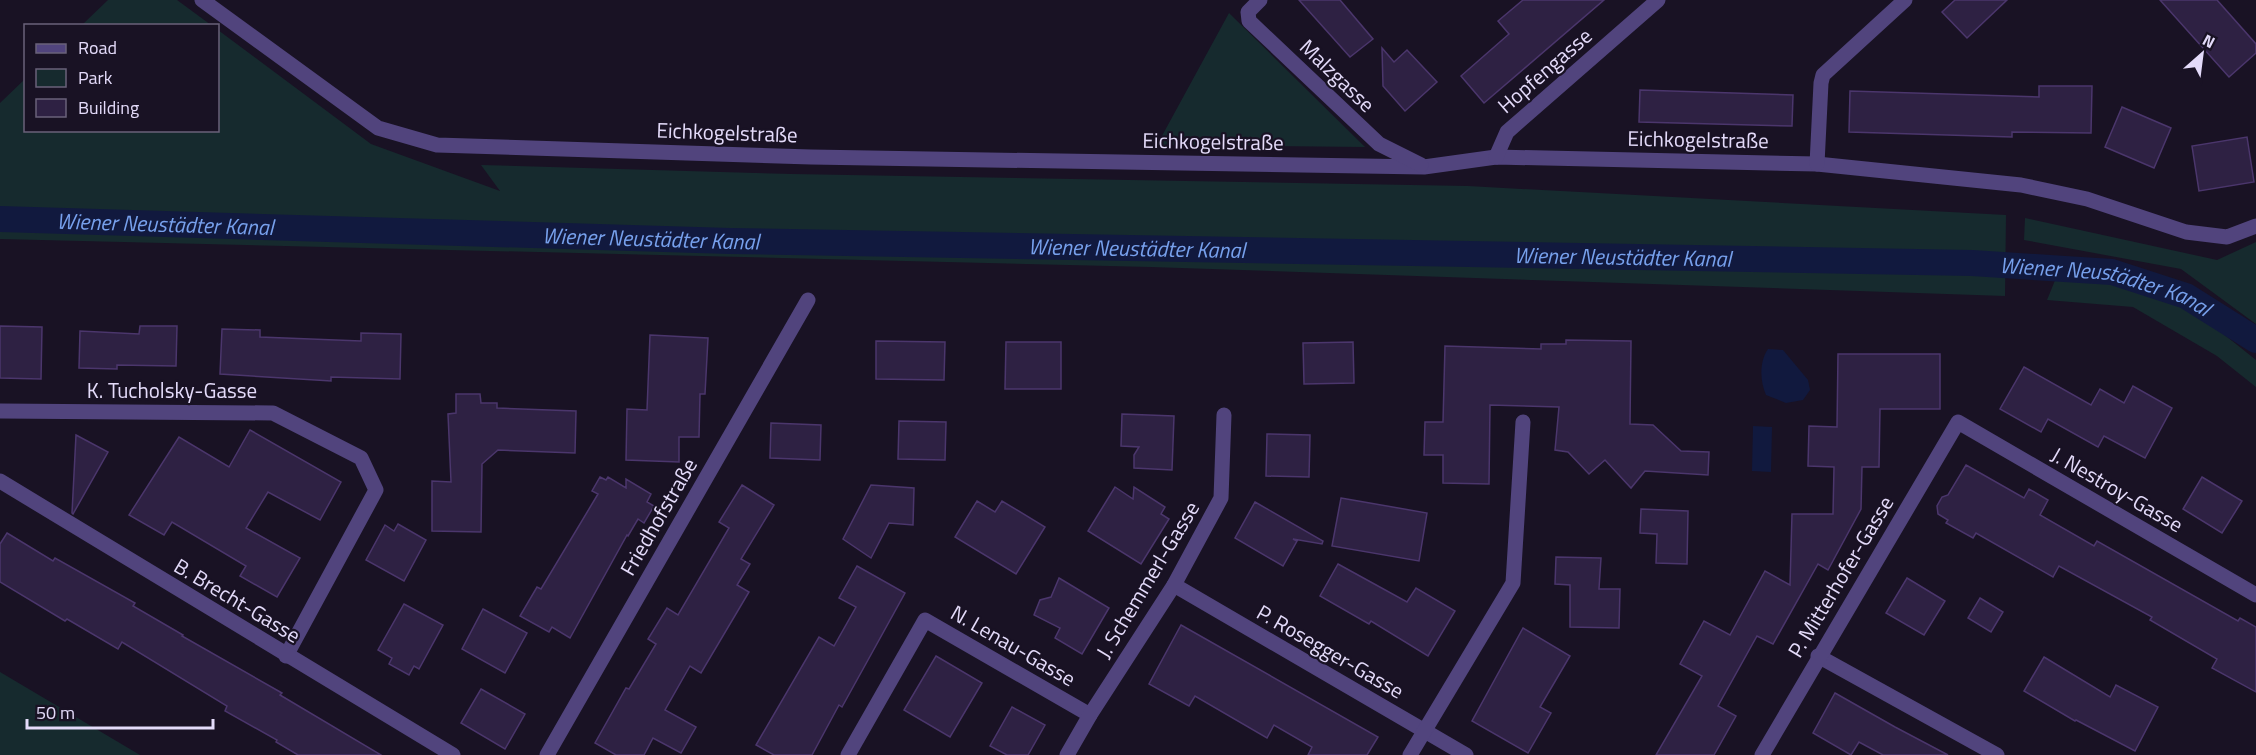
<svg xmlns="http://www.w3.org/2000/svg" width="2256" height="755" font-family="'Titillium Web',sans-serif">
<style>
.green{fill:#162a2e}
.water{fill:#11193e}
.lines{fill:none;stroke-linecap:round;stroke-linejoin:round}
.canal{stroke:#11193e;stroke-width:26}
.building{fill:#2e2143;stroke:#4b366c;stroke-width:1.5}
.minor{stroke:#51447d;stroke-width:15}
.labels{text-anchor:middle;stroke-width:4.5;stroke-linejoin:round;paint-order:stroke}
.street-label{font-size:21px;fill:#e4dbfa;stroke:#191224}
.water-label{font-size:22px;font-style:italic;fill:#77a0ec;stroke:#191224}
</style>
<rect width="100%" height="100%" fill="#191224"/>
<g class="green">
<polygon points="108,0 177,0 211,25 82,25"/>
<polygon points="1229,13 1365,147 1157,145"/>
<polygon points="218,30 371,144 500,191 481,165 792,174 1468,186 2006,215 2005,296 1151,267 0,239 0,103 25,79 26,130 218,130"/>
<polygon points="2025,218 2217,260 2256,242 2256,324 2181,269 2024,240"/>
<polygon points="2056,278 2117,285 2192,309 2256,360 2256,387 2217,356 2133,307 2047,300"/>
<polygon points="0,672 140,755 0,755"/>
</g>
<g class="water">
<path d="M 1768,349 L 1783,350 L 1808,380 L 1810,390 L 1803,400 L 1786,403 L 1766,395 C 1760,381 1759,362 1768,349 Z"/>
<polygon points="1753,426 1772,427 1771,472 1752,471"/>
</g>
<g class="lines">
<path class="canal" id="s1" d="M 0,219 L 730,241 L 1972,263 L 2112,272 L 2186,296 L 2256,340"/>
</g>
<g class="building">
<polygon points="1299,0 1340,0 1373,39 1350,57"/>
<polygon points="1523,0 1604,0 1484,103 1461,76 1509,34 1498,21"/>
<polygon points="1955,0 2007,0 1967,38 1942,12"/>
<polygon points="2160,0 2217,0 2256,44 2256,53 2229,77"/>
<polygon points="1382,48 1394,62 1407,50 1437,82 1405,111 1383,86"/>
<polygon points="2039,86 2092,86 2091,133 2012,132 2012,137 1849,132 1850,91 2039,97"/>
<polygon points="1640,90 1793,95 1792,126 1639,122"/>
<polygon points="2122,107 2171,128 2154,168 2105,147"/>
<polygon points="2247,137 2254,182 2199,191 2192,146"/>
<polygon points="0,326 42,327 41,379 0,378"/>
<polygon points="140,326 177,326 176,366 117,365 117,369 79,368 80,331 139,334"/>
<polygon points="222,329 260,330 260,337 361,341 361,333 401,334 400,379 331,377 331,381 220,374"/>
<polygon points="650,335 708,338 705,394 700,394 699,437 679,437 679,462 626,460 627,409 647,410"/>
<polygon points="1566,340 1631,341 1630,424 1653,425 1681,451 1709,452 1708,475 1645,471 1631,488 1605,460 1589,474 1568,452 1555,450 1559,407 1490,405 1489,484 1443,483 1443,455 1424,455 1425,422 1443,422 1445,346 1541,349 1541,344 1566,344"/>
<polygon points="876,341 945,342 944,380 876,379"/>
<polygon points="1006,342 1061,342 1061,389 1005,389"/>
<polygon points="1353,342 1354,383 1304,384 1303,343"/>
<polygon points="1838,354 1940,354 1940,409 1880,409 1879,467 1862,467 1861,509 1828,570 1818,564 1773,644 1757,636 1718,706 1736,716 1714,755 1656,755 1702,676 1680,664 1704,621 1730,635 1765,571 1790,585 1792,514 1833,514 1834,467 1808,466 1809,426 1837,427"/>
<polygon points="2024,367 2091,405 2100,389 2124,403 2133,386 2172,408 2145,458 2104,436 2098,447 2048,419 2041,432 2000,409"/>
<polygon points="456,394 480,394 481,403 497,403 497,408 576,411 575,453 498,450 482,464 481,532 432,531 432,481 451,482 448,414 456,413"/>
<polygon points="1122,414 1174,416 1172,470 1134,468 1134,455 1139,447 1121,446"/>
<polygon points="899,421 946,422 945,460 898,459"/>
<polygon points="771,423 821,425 820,460 770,458"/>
<polygon points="250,430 341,482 320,520 268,492 246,528 300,558 277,597 240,576 246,566 172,522 164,535 129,515 179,437 229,467"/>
<polygon points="1267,434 1310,435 1309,477 1266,476"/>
<polygon points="76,435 108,452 73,514 72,513"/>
<polygon points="1966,465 2024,498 2029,489 2048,500 2040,515 2094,546 2097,541 2238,621 2240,618 2256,627 2256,692 2212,668 2217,659 2150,620 2152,617 2059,566 2053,577 1976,533 1973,538 1946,523 1948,520 1938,514 1937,506 1942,497 1948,495"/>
<polygon points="600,477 606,480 608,477 626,488 626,479 651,494 647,502 654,506 644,523 638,519 628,536 627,535 570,638 552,627 549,632 520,616 537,587 541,589 598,494 592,491"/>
<polygon points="2202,477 2242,501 2222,533 2183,509"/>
<polygon points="742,485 774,505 741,559 750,564 737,585 749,592 701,673 690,666 665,710 696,727 681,753 653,738 644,755 616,755 595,743 626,688 629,689 656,644 648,639 667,608 678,615 729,528 719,522"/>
<polygon points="871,485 914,488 913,525 889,523 871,558 843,539"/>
<polygon points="1115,487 1133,499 1134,487 1165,507 1161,514 1169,519 1141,564 1088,531"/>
<polygon points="1341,498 1427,513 1419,561 1332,546"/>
<polygon points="977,501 995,512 1002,501 1045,527 1016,574 955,537"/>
<polygon points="1255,502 1323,541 1322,544 1293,539 1297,541 1283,566 1235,538"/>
<polygon points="1641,509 1688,511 1687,564 1656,563 1657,534 1640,533"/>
<polygon points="398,524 426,540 404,581 366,560 385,525 394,531"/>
<polygon points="7,533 53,561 55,558 135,603 133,606 183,635 182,636 282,693 280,695 381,755 298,755 276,742 277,740 225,711 227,706 122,642 118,649 67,619 65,621 0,582 0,544"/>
<polygon points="1556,557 1601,558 1599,589 1620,589 1619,628 1570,627 1570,585 1555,584"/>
<polygon points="1338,564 1407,602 1416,588 1455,611 1428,656 1371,621 1369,624 1320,596"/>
<polygon points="857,566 905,593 842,707 839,705 812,755 774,755 756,745 819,637 834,646 856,607 839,598"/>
<polygon points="1059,578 1109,608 1082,654 1055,638 1060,628 1034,615 1040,600 1051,597"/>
<polygon points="1907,578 1945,601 1924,635 1886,613"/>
<polygon points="1980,598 2003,612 1991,632 1968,618"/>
<polygon points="404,604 443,625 419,669 414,666 409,675 389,664 392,658 378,650"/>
<polygon points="483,609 527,633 505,673 462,649"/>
<polygon points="1181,625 1378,737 1367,755 1308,755 1312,747 1274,725 1267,738 1195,696 1189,706 1149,684"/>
<polygon points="1523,628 1570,656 1540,707 1551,713 1528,753 1472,721"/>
<polygon points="936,656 982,683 950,737 904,710"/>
<polygon points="2044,657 2110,697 2116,685 2158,707 2135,751 2076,720 2075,721 2024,691"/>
<polygon points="481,689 525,714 505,749 461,723"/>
<polygon points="1835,693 1895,727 1948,755 1883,755 1859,742 1851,755 1813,733"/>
<polygon points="1012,707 1045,725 1028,755 1007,755 990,746"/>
</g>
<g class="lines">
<g class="minor">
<polyline points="202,0 378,128 437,145 811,157 1424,167 1496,157 1817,164 2021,185 2087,199 2186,232 2227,237 2256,226"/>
<polyline points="1260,0 1248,12 1249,21 1379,144 1421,165"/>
<polyline points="1496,157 1507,132 1658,0"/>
<polyline points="1817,164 1821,83 1823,75 1905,0"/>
<polyline points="0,411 273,413 361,458 376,490 286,656"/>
<polyline points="0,481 453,755"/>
<polyline points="1174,585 1466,755"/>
<polyline points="1818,656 1997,755"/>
<polyline points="547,755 808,300"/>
<polyline points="848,755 925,620 1090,715"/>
<polyline points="1067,755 1090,715 1174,585 1221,498 1224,415"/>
<polyline points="1410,755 1513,583 1523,422"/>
<polyline points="1762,755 1958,422 2256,595"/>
</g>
</g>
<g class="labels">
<g class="street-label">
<text transform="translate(1545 71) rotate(-41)" y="7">Hopfengasse</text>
<text transform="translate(1337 76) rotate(44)" y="7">Malzgasse</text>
<text transform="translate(727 133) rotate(2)" y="7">Eichkogelstraße</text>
<text transform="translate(1698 140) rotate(1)" y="7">Eichkogelstraße</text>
<text transform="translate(1213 142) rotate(1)" y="7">Eichkogelstraße</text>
<text x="172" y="398">K. Tucholsky-Gasse</text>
<text transform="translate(2117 490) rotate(30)" y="7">J. Nestroy-Gasse</text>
<text transform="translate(659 517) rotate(-60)" y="7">Friedhofstraße</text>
<text transform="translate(1841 577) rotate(-59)" y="7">P. Mitterhofer-Gasse</text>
<text transform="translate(1148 580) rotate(-59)" y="7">J. Schemmerl-Gasse</text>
<text transform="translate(237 601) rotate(31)" y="7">B. Brecht-Gasse</text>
<text transform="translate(1013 646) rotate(30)" y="7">N. Lenau-Gasse</text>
<text transform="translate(1330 652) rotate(30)" y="7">P. Rosegger-Gasse</text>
</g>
<g class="water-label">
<text dy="8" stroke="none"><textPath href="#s1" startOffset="165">Wiener Neustädter Kanal</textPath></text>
<text dy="8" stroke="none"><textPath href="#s1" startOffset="651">Wiener Neustädter Kanal</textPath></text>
<text dy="8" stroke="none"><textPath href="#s1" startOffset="1137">Wiener Neustädter Kanal</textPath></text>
<text dy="8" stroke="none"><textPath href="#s1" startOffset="1623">Wiener Neustädter Kanal</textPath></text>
<text dy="8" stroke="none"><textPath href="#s1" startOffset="2109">Wiener Neustädter Kanal</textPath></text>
</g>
</g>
<rect x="24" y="24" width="195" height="108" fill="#191224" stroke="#6a627a" stroke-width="1.5"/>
<rect x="36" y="44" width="30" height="9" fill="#51447d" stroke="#6a627a" stroke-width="1.5"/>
<text x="78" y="54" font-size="18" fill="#e4dbfa">Road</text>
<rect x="36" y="69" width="30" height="18" fill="#162a2e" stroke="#6a627a" stroke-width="1.5"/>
<text x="78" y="84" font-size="18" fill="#e4dbfa">Park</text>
<rect x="36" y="99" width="30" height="18" fill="#2e2143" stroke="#6a627a" stroke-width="1.5"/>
<text x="78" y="114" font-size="18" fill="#e4dbfa">Building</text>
<g transform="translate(2202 54) rotate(28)" stroke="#191224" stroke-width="4.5" paint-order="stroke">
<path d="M0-4.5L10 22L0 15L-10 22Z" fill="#e4dbfa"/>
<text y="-9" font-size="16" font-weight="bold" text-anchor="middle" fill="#e4dbfa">N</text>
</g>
<path d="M27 719v9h186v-9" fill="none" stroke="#e4dbfa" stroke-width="3"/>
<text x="36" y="719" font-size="18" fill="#e4dbfa" stroke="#191224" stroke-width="4.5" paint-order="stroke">50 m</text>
</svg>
